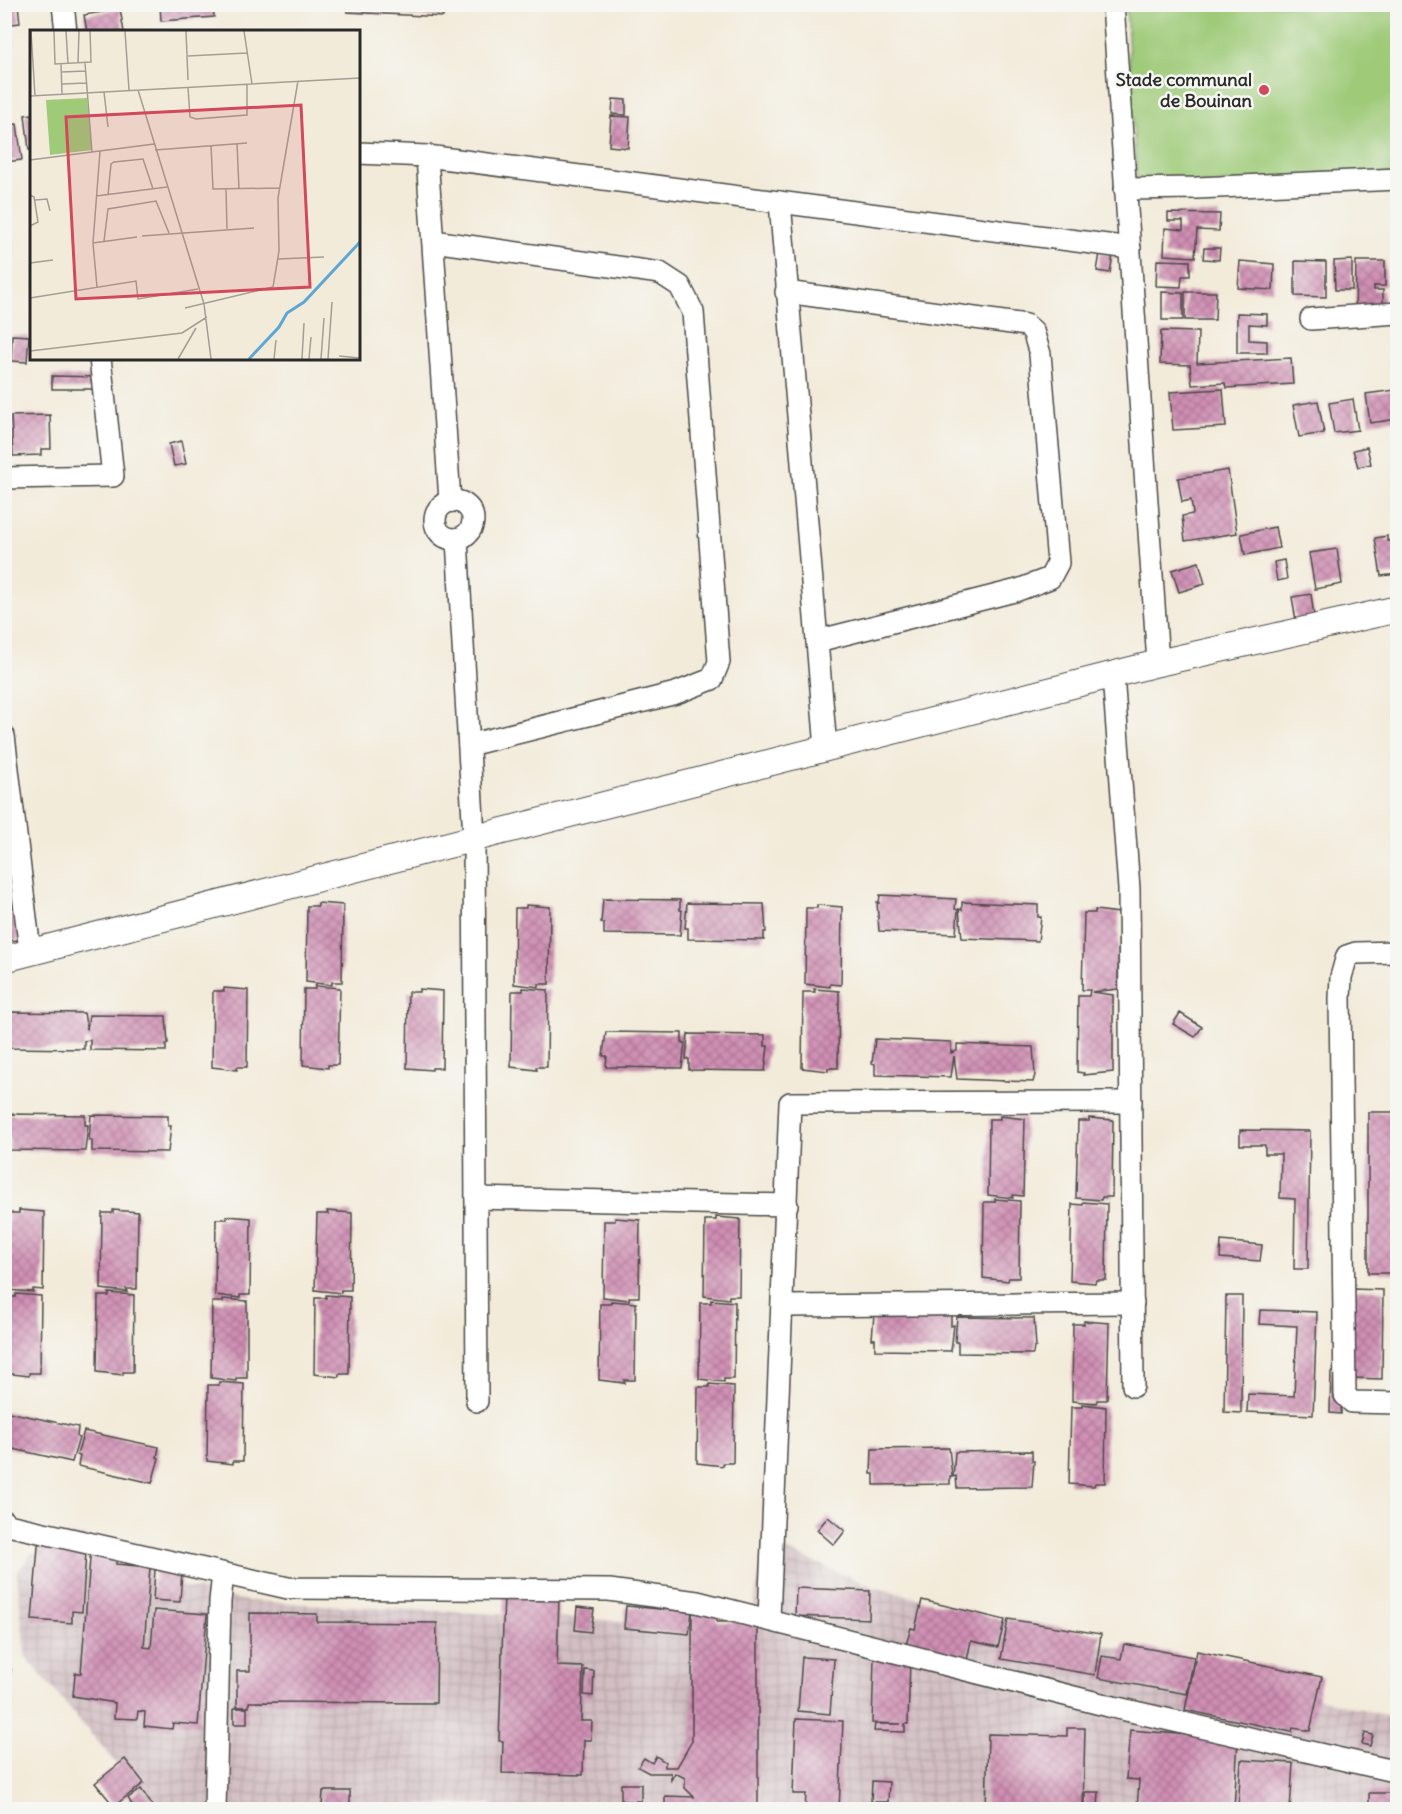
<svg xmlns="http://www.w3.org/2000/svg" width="1402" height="1814" font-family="Delius,sans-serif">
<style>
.industrial{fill:url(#industrial-grid)}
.park{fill:#9fcb79;stroke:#657b52;stroke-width:1.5}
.building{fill:url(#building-cross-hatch)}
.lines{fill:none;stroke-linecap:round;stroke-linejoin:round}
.minor-casing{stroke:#494845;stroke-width:24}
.tertiary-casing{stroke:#494845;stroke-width:28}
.minor{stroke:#fff;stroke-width:21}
.tertiary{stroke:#fff;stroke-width:26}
.poi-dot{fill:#d1495b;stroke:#f6f6f2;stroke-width:2}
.labels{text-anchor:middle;stroke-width:5;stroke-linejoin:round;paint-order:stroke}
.poi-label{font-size:18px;font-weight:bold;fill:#2b2b2b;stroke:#f6f6f2;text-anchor:end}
.inset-river{fill:none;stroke:#5da7d5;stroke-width:3}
.inset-road{fill:none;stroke:#a39e94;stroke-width:1.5}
.view{fill:#d1495b;fill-opacity:0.15;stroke:#d1495b;stroke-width:3}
.inset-edge{fill:none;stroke:#2b2b2b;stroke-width:3}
</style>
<defs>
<pattern id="industrial-grid" width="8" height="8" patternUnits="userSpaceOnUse" patternTransform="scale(1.5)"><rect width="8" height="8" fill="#d2bec3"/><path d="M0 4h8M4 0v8" fill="none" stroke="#b4a3a8"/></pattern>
<pattern id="building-cross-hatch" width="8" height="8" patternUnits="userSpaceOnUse" patternTransform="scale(1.5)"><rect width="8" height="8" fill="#d08fb4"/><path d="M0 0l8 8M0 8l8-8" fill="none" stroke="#a97593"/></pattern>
</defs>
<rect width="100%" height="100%" fill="#f6f6f2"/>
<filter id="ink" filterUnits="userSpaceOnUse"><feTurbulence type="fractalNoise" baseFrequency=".0167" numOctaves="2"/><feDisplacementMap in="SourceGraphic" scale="12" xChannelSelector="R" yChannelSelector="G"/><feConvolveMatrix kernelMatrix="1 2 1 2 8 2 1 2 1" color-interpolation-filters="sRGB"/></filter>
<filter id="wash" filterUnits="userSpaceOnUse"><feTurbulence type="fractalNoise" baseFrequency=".008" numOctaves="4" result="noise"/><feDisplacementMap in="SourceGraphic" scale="24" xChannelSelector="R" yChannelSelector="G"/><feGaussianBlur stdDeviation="1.35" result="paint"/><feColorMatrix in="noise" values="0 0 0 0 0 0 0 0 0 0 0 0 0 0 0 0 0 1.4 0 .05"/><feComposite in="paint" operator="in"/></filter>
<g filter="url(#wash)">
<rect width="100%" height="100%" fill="#f3ebda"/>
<polygon class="industrial" points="765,1541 873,1587 1397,1718 1397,1809 493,1810 492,1804 155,1809 25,1656 17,1572 32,1553 248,1601 642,1622 746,1647"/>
<polygon class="park" points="1126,5 1397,5 1397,175 1137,187"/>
<g id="blocks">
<g class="building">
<polygon points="4,4 18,4 20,23 4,25"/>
<polygon points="160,4 213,4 214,17 161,21"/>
<polygon points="347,4 443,4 443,17 347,12"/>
<polygon points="120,9 124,32 87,32 84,15"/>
<polygon points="613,99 626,100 626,115 612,114"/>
<polygon points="32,114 32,150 29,150 25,115"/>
<polygon points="611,116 630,117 628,148 609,146"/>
<polygon points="17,124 22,160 4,162 4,125"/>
<polygon points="1168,213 1220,214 1219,231 1197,230 1195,257 1164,255 1165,228 1183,230 1183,221 1168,221"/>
<polygon points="1204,248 1220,248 1219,260 1203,259"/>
<polygon points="1100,253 1113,255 1110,273 1097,271"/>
<polygon points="1157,260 1190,261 1190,276 1182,276 1181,287 1156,286"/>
<polygon points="1352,260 1352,290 1335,290 1334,261"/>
<polygon points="1240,261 1274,264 1273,290 1238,288"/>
<polygon points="1295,261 1326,262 1326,297 1295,296"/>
<polygon points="1356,261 1385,261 1385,286 1374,286 1374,290 1383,290 1383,319 1355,318"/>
<polygon points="1162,292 1183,293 1183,320 1162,320"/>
<polygon points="1185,292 1216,292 1215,320 1185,320"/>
<polygon points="1237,313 1267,314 1267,325 1249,324 1249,340 1267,341 1267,353 1237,353"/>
<polygon points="1161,331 1198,332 1197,363 1291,358 1293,384 1226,388 1225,383 1192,385 1190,365 1160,364"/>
<polygon points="12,335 29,336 27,362 11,361"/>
<polygon points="52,376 100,377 99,389 52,389"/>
<polygon points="1223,389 1226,427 1173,430 1170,392"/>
<polygon points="1395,390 1398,419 1370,423 1366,394"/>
<polygon points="1353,399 1358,430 1334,433 1329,403"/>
<polygon points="1318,401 1324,433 1299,437 1293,405"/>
<polygon points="50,415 51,449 41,449 41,455 13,456 11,416"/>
<polygon points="181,441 186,464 174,466 169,444"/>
<polygon points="1367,447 1371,464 1358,467 1353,450"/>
<polygon points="1228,470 1237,533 1185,541 1182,516 1193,514 1191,500 1182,502 1178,478"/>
<polygon points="1275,527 1279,548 1245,555 1241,534"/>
<polygon points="1387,536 1387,541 1398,540 1398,574 1381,576 1375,538"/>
<polygon points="1337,549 1342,584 1315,589 1309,553"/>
<polygon points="1284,560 1287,579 1277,581 1274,562"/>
<polygon points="1199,562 1205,584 1179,592 1172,570"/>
<polygon points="1311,594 1315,624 1297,627 1292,597"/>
<rect x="4" y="847" width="8" height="31"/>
<polygon points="880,895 956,899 955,909 958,910 956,934 879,931 877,902 879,903"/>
<polygon points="603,899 680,900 680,910 682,910 680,935 604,934 604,923 601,923"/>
<polygon points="962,902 1038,905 1038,917 1041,917 1038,941 962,938 959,909 962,910"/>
<polygon points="18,903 20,940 4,941 4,904"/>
<polygon points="318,903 343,905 342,982 332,982 332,985 306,982 307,906 318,906"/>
<polygon points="687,903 764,904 766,932 764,932 764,940 688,939 688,928 685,928"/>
<polygon points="526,905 550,907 549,984 539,984 539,987 514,984 515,908 526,908"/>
<polygon points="817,905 842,907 841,985 830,984 830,987 805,984 806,908 817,908"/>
<polygon points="1095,910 1119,913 1118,989 1092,992 1113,995 1113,1072 1083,1075 1084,1073 1077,1072 1078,996 1089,996 1090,990 1082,990 1084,913 1095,913"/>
<polygon points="315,986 340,988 338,1065 328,1065 328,1068 303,1065 304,989 315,989"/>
<polygon points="224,988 248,990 247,1067 237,1067 237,1070 212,1067 213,991 224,991"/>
<polygon points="523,988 548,990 547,1067 536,1067 537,1070 511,1067 512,991 523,991"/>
<polygon points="419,989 443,991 442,1068 432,1068 432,1070 407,1068 408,992 419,992"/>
<polygon points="814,989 839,991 838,1068 828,1068 828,1071 802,1068 803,992 815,992"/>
<polygon points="7,1012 84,1013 87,1030 89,1015 166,1016 168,1044 166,1044 166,1051 90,1050 90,1040 84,1041 84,1049 8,1048 8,1037 5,1037"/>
<polygon points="1180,1013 1202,1027 1195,1037 1173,1024"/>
<polygon points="606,1032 682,1033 682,1043 685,1043 682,1068 606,1067 607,1056 603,1056"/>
<polygon points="688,1034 765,1035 765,1046 768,1046 765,1071 689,1070 689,1059 686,1059"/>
<polygon points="875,1039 951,1042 951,1053 957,1051 957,1044 1033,1047 1035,1075 1033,1082 957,1079 954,1056 951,1077 875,1075 875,1064 872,1063"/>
<polygon points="1368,1112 1396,1112 1397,1273 1368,1273"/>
<polygon points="9,1114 85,1115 85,1125 88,1125 85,1151 9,1150 10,1139 6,1139"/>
<polygon points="91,1115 168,1116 168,1126 171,1126 168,1152 92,1151 92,1140 89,1140"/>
<polygon points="1000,1116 1025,1119 1023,1196 1013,1195 1013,1198 988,1195 989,1119 1000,1119"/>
<polygon points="1089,1118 1113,1120 1112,1197 1102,1197 1101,1200 1076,1198 1078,1121 1089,1121"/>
<polygon points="1240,1130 1310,1131 1308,1269 1294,1269 1295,1199 1280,1198 1281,1154 1265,1154 1265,1145 1240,1145"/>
<polygon points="995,1199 1020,1201 1019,1278 1009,1278 1008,1281 983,1278 984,1202 995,1202"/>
<polygon points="1083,1202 1107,1204 1106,1280 1096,1280 1095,1283 1070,1281 1072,1204 1083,1205"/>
<polygon points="19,1210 44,1212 43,1290 33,1289 33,1292 7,1290 8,1213 19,1213"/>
<polygon points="113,1210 138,1212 137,1289 126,1289 127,1292 101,1289 102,1213 113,1213"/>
<polygon points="327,1211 352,1213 351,1290 341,1290 341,1293 315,1290 317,1214 328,1214"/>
<polygon points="226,1216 251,1218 250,1295 240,1295 240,1298 215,1295 216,1219 227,1219"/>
<polygon points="716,1217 740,1219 739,1296 729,1296 729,1299 704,1296 705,1220 716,1220"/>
<polygon points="615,1218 640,1220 639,1297 629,1297 629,1300 603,1297 604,1221 615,1221"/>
<polygon points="1221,1241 1262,1245 1260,1261 1220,1258"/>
<polygon points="1352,1289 1383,1290 1382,1379 1351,1378"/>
<polygon points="109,1293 134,1295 133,1372 123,1372 123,1375 97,1372 98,1296 109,1296"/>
<polygon points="16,1294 41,1296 40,1373 29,1373 29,1376 4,1373 5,1297 16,1297"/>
<polygon points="326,1295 350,1297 349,1374 339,1374 339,1377 314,1374 315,1298 326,1298"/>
<polygon points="1226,1296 1242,1296 1241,1413 1224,1412"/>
<polygon points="223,1299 247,1301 247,1378 236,1378 236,1381 211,1378 212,1302 223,1302"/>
<polygon points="711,1300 735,1302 734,1379 724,1379 724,1382 699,1379 700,1303 711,1303"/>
<polygon points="611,1301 636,1303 635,1380 624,1380 625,1383 599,1380 600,1304 611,1304"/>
<polygon points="1260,1310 1317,1312 1313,1415 1247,1412 1248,1394 1294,1396 1297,1326 1259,1324"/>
<polygon points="874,1314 951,1315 951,1326 954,1325 951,1351 875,1350 875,1339 872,1339"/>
<polygon points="957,1317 1034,1318 1036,1347 1034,1347 1033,1354 958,1353 958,1342 955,1342"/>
<polygon points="1084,1321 1109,1323 1107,1400 1097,1400 1096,1403 1072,1401 1073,1324 1084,1324"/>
<polygon points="1331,1372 1342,1372 1341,1414 1330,1413"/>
<polygon points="219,1382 244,1384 243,1461 233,1461 233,1464 207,1461 208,1385 219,1385"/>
<polygon points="709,1384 734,1386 733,1463 723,1463 723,1466 697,1463 698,1387 709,1387"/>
<polygon points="1082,1404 1106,1407 1105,1483 1095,1483 1094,1486 1069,1484 1071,1407 1082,1407"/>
<polygon points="4,1411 78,1427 77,1437 79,1438 72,1462 4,1447"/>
<polygon points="84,1431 159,1447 157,1457 159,1458 152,1483 78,1466 80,1456 77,1455"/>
<polygon points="949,1448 952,1476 950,1476 950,1484 874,1485 874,1474 871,1474 872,1449"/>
<polygon points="1032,1451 1032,1461 1034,1461 1032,1487 957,1488 956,1476 953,1477 955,1452"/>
<polygon points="828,1517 845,1531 834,1545 817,1530"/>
<polygon points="39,1534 87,1537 82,1612 72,1611 72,1623 32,1620"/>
<polygon points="91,1546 117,1549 116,1564 150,1567 144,1647 151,1648 154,1610 207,1614 198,1725 173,1723 172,1729 144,1726 145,1712 138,1711 137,1719 114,1718 115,1703 73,1696 75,1673 81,1673"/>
<polygon points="156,1554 183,1555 180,1602 153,1600"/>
<polygon points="796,1588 870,1591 869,1619 795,1616"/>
<polygon points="504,1595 559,1597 557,1666 583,1667 581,1721 592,1721 591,1740 584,1740 583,1775 502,1773 503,1741 499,1741"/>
<polygon points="922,1600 1005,1620 998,1647 971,1641 967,1660 906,1645 911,1628 915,1629"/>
<polygon points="626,1606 692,1612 689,1634 624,1628"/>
<polygon points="577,1607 594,1609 591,1632 575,1630"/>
<polygon points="692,1610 717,1610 717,1622 758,1622 758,1806 765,1806 765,1810 694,1810 693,1803 693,1810 665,1810 665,1796 694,1797 685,1788 685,1778 675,1773 671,1780 671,1773 649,1773 638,1767 644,1758 652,1763 656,1756 665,1762 665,1767 677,1767 692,1741"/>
<polygon points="250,1613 317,1614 317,1622 437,1623 436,1703 249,1702 249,1707 237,1707 237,1671 250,1671"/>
<polygon points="1008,1619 1101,1634 1095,1675 1001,1659"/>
<polygon points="1124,1644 1194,1657 1187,1694 1098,1678 1102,1656 1121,1659"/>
<polygon points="1197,1651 1322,1677 1310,1731 1293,1728 1292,1732 1185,1710"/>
<polygon points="802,1657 834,1659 830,1714 798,1711"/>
<polygon points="874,1659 910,1660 908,1724 905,1724 905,1732 874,1731 875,1724 901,1724 872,1723"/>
<polygon points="4,1669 11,1669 8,1693 4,1693"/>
<polygon points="585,1670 594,1671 593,1696 584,1695"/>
<rect x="234" y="1708" width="13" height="16"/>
<polygon points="796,1719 843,1721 839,1810 805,1810 806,1794 793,1794"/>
<polygon points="1067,1728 1085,1728 1083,1810 986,1810 988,1734 1067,1736"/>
<polygon points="1130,1730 1238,1739 1234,1810 1137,1810 1139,1780 1126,1779"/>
<polygon points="1365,1733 1373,1735 1370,1746 1362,1744"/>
<polygon points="125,1759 144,1783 114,1806 95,1783"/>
<polygon points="1241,1760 1293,1763 1290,1810 1238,1810"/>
<polygon points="872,1781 889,1782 888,1802 871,1802"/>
<rect x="621" y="1784" width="20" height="17"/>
<polygon points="141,1789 152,1805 146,1810 135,1810 128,1798"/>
<polygon points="323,1791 350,1791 350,1807 322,1806"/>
<polygon points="1085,1792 1099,1792 1098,1809 1085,1809"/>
<rect x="1369" y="1793" width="29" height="17"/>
</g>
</g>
</g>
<g filter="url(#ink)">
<use href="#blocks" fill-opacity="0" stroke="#494845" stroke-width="1.5"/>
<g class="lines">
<g class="minor-casing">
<g id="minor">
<polyline points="63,4 66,32"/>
<polyline points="1113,4 1158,663"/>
<polyline points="358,153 427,156 1130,248"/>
<polyline points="427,156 450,501"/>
<polyline points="1125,189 1197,188 1398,179"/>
<polyline points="780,202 826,748"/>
<polyline points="433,241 660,273 680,286 693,312 719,662 712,679 676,693 469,745"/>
<polyline points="786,292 1026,325 1033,331 1040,354 1058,563 1050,578 1018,590 817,641"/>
<polyline points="1311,319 1398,313"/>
<polyline points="4,478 113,476 100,358"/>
<circle cx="454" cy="520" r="19"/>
<polyline points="457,539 474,837 477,1401"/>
<polyline points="1113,675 1129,889 1133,1386"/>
<polyline points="4,736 30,951"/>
<polyline points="1398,952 1356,953 1347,956 1341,977 1340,998 1345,1395 1352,1402 1398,1403"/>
<polyline points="476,1198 787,1205"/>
<polyline points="784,1306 1133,1303"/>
<polyline points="4,1521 8,1525 288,1588 609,1590 697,1602 1113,1707 1398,1772"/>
<polyline points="769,1619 790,1103 1131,1102"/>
<polyline points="215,1810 220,1601 223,1574"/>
</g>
</g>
<g class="tertiary-casing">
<polyline id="tertiary" points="4,959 1158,663 1398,609"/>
</g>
<use href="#minor" class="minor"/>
<use href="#tertiary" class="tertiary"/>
</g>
</g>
<circle class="poi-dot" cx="1264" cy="90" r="6"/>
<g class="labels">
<g class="poi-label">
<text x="1252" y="86">Stade communal<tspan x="1252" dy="21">de Bouinan</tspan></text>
</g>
</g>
<g transform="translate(30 30)">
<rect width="330" height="330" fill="#f3ebda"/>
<path d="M 57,68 L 62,120 L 20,125 L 16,70 Z" fill="#9fcb79"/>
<path class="inset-river" d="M 219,329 L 249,297 L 257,283 L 274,272 L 330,212"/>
<path class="inset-road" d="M 1,1 L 5,66M 24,1 L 25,34 L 61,32 L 60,1M 36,1 L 38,34M 95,1 L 99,60M 156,1 L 158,50M 214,1 L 222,54M 158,26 L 217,23M 48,33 L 49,1M 55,33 L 62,122M 31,34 L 32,64M 31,42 L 56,41M 32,54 L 56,53M 158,57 L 160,87 L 166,89 L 217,85 L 217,54M 108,60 L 174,274 L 181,329M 74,62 L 78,97M 0,66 L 330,48M 207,113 L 209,159M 181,115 L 183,159 L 250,158M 125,120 L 217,113M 0,130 L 124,114M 196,159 L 197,199M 0,165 L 4,167 L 8,192 L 0,196M 78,165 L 81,134 L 84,132 L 113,129 L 123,159M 66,166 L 137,157M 5,170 L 17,169 L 20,181M 112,206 L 224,198M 74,211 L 78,179 L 126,171 L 139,203M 63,213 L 107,207M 248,229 L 294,227M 0,233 L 23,230M 67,257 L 63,213 L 70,121M 0,268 L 106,251 L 108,269 L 168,259M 155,278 L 243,257 L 249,221 L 248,168 L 268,51M 0,321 L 152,303 L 177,287M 309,326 L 330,328M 148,329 L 166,298M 244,329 L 246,310M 272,329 L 274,293M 279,329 L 281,307M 291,329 L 294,288M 298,329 L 302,272"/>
<path class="view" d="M 271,75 L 280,257 L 46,269 L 36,87 Z"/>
<rect width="330" height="330" class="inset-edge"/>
</g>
<rect width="1402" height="1814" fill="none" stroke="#f6f6f2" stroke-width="24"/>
</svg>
